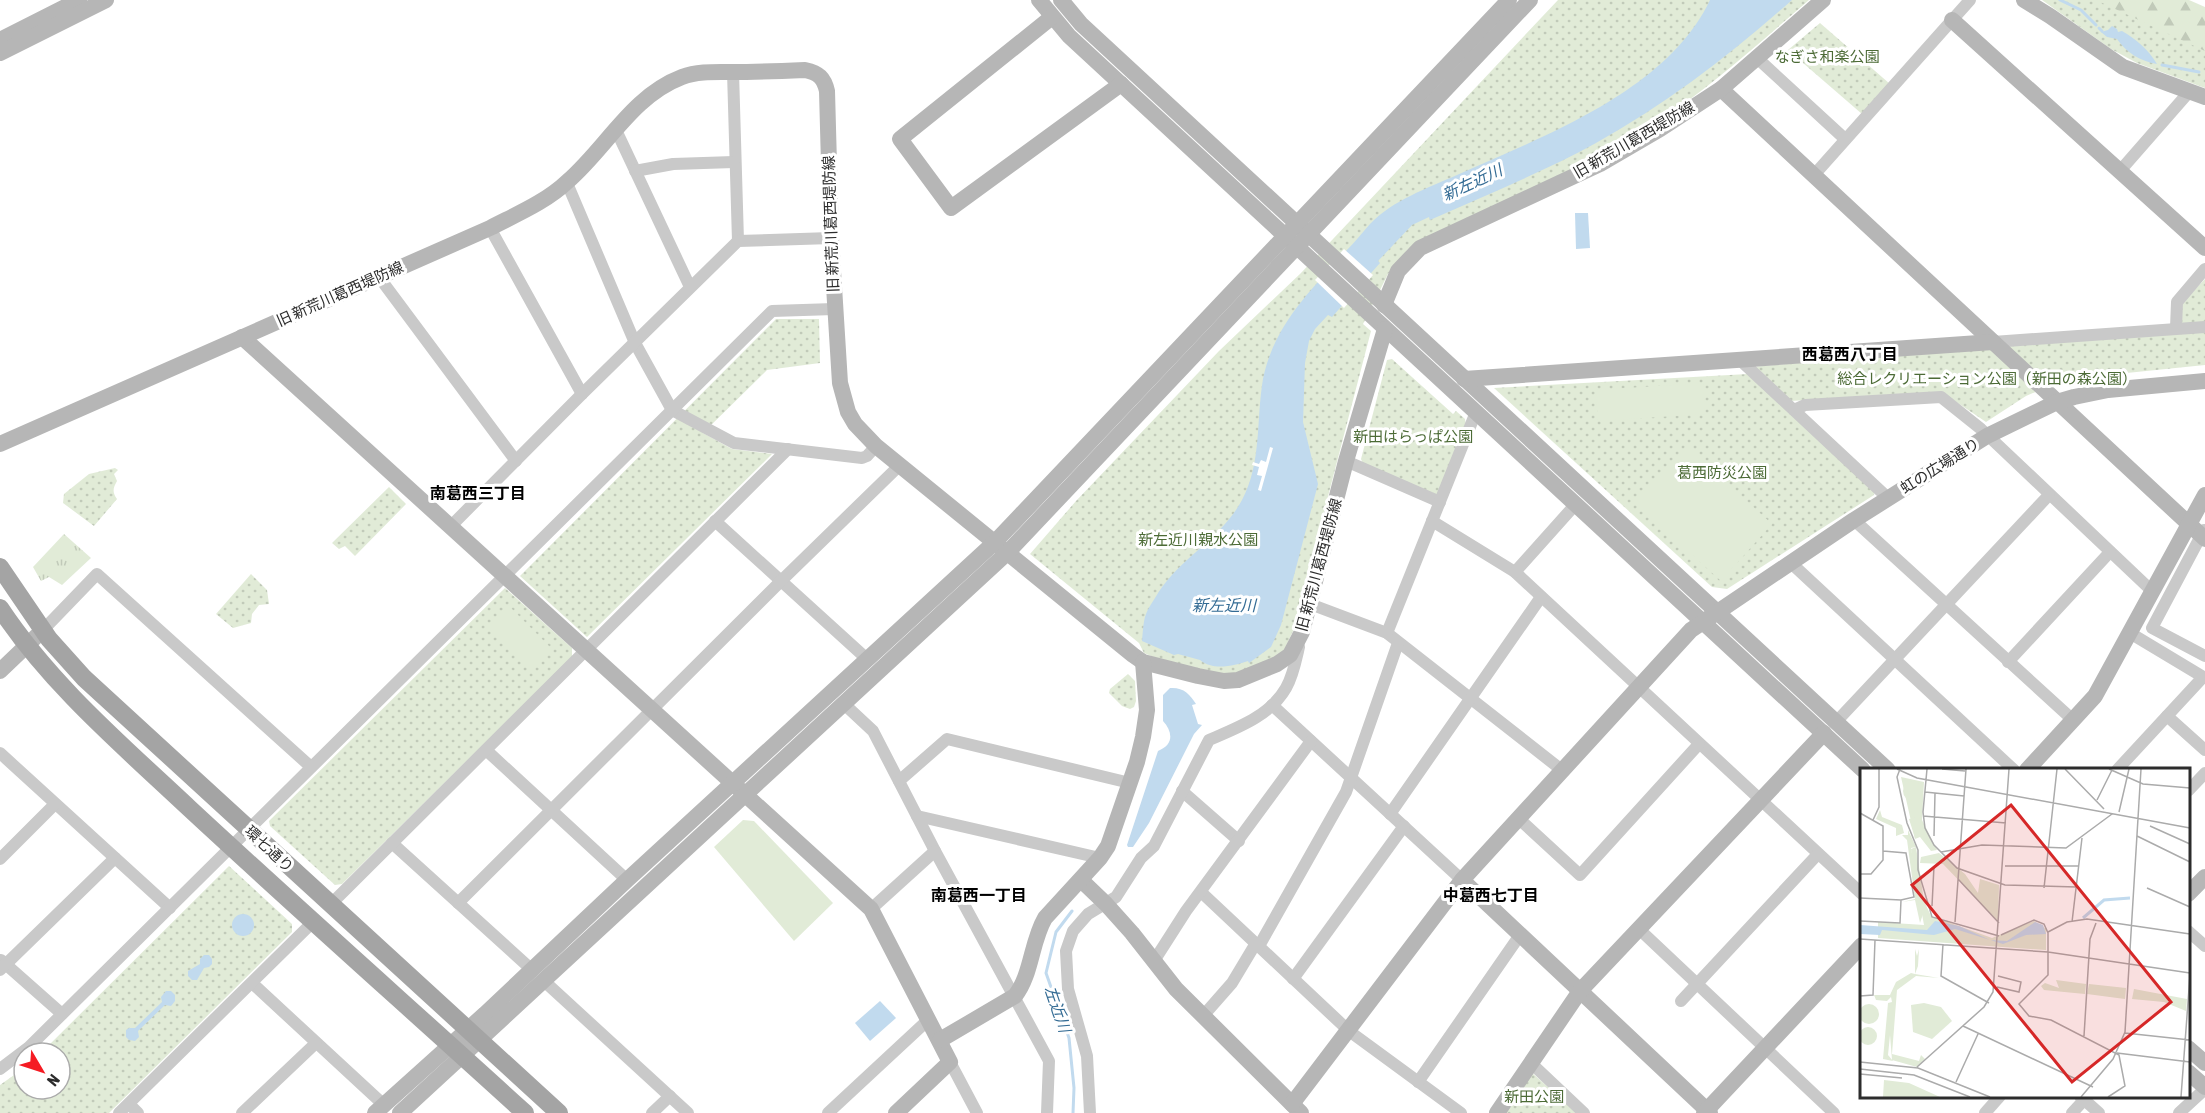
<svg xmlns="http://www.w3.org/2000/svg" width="2205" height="1113" font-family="'Asap Condensed','Noto Sans JP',sans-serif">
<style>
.grass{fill:url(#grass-tufts)}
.forest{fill:url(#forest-firs)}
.park{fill:url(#park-dots)}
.garden{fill:#e1ebd7}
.water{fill:#c1daee}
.pier{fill:#fff}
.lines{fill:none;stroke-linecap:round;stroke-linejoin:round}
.stream{stroke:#c1daee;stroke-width:3}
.street{stroke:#c9c9c9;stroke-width:12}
.secondary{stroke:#b6b6b6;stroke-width:16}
.primary{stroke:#a4a4a4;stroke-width:18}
.labels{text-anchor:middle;stroke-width:6;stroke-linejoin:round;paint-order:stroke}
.park-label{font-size:15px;fill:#4c6b36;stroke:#fff}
.street-label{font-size:15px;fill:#2c2c2c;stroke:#fff}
.water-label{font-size:16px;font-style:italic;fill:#336b94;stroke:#fff}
.neighbourhood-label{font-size:16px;font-weight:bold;fill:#000;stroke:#fff}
.inset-river{fill:none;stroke:#c1daee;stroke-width:3}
.inset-road{fill:none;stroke:#ababab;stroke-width:1.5}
.view{fill:#d62828;fill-opacity:0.15;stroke:#d62828;stroke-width:3}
.inset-edge{fill:none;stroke:#2c2c2c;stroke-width:3}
</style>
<defs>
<pattern id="grass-tufts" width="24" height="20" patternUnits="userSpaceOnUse" patternTransform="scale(1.5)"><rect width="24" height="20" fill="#e1ebd7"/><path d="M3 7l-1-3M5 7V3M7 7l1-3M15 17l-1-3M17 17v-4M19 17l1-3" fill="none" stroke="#c1cab9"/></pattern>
<pattern id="forest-firs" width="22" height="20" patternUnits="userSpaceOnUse" patternTransform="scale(1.5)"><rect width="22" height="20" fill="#e1ebd7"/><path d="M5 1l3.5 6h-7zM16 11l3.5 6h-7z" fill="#c1cab9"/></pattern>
<pattern id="park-dots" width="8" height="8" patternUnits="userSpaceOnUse" patternTransform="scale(1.5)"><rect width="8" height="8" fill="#e1ebd7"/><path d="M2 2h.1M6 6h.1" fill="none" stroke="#c1cab9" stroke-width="1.8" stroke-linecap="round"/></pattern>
</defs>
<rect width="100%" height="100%" fill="#fff"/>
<polygon class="grass" points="64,534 91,558 62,585 49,577 41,581 33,567"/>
<polygon class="forest" points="2088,0 2189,0 2205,7 2205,62"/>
<g class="park">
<path d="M 1558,0 L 1809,0 C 1759,43 1711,87 1656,123 C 1578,173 1491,209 1408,249 L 1388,274 L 1363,324 L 1371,331 L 1293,631 L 1283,653 L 1237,676 L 1177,667 L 1144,653 L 1139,643 L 1030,554 L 1076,501 L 1219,351 L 1301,273 Z"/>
<polygon points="2042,0 2096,0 2205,51 2205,88 2137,63 2111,49"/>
<polygon points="1820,23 1890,84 1862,114 1788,50"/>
<polygon points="2205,279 2205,365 2107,375 2052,385 2026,396 1986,422 1943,393 1790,401 1752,367 2180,329 2180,305"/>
<polygon points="776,319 819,319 820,363 767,370 703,433 732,449 772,454 587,637 520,576"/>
<polygon points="1392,359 1453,414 1456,411 1465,419 1466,425 1438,494 1433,495 1363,464 1361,459 1387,360"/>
<polygon points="1748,374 1875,490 1874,495 1727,589 1712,587 1494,388"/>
<path d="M 115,468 L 118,470 L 114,474 L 117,481 C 113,488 112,492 117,499 L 94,526 L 63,503 L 64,494 L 89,474 Z"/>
<polygon points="389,487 406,504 355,556 345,546 339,549 332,543"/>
<polygon points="251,574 267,590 269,604 259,605 252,614 251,623 233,628 216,614"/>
<polygon points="505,588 572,648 572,657 342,884 335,885 270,826 269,821"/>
<polygon points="1128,674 1135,681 1136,701 1134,707 1130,709 1122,706 1109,693 1110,689"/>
<polygon points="229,866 292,924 292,932 109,1113 0,1113 0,1085 24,1068 24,1089 60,1089 60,1053 41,1053"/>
<polygon points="1531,1072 1577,1113 1503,1113"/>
</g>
<g class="garden">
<polygon points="1703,383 1705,414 1598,421 1596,390"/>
<polygon points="1686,446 1772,524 1721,581 1634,503"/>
<polygon points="511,608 551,648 530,669 490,629"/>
<polygon points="743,820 754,821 833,903 794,941 714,847"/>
</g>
<g class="water">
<path d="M 1710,0 L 1792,0 C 1731,54 1668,103 1596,143 C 1543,172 1486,195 1430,220 L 1429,217 L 1412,225 L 1378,261 L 1380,263 L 1332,317 L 1328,315 L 1315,329 L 1309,341 L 1305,363 L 1303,422 L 1318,484 L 1281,625 L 1271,647 L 1249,663 L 1248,661 C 1234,666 1213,671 1200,660 L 1178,654 L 1174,655 L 1142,641 C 1143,632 1143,622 1146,614 C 1148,608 1152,603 1155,598 C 1177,559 1221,540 1242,500 C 1262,463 1256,419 1263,379 C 1274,325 1311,290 1346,251 C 1355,242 1362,233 1370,224 C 1393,200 1428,188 1457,175 C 1544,136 1667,91 1710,0 Z"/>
<path d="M 2112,26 L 2117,29 L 2118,32 L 2122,31 C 2137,40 2147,48 2157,64 C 2140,61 2127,53 2117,39 L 2107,37 L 2101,32 L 2108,30 Z"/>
<polygon points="1575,213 1588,213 1590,248 1576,249"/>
<path d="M 1170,688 C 1183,687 1190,694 1196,704 L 1192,705 L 1198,724 L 1202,725 L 1194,734 L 1149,823 L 1133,847 L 1128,847 L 1127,845 L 1158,751 C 1174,745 1173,732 1163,721 L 1163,695 Z"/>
<circle cx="243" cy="925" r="11"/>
<polygon points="204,955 209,955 212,959 212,964 209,967 204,968 197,980 192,980 188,976 188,971 200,964 200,959"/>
<polygon points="166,991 171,991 175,995 175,1001 171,1006 165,1005 138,1031 139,1037 135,1041 129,1040 126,1037 126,1030 129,1028 135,1028 162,1002 161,997"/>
<polygon points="880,1001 896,1018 870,1041 855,1023"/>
</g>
<g class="pier">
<polygon points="1344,249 1373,275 1344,308 1315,280"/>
<polygon points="1270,447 1273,448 1261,491 1258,490 1262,476 1257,475 1259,467 1252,465 1253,462 1259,464 1261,460 1266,462"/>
</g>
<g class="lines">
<g class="stream">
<polyline points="2060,0 2081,10 2096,25"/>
<polyline points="2099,28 2102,31"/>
<polyline points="2162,65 2199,72"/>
<polyline points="1072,911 1056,932 1046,973 1069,1038 1074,1088 1073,1113"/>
</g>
<g class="street">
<polyline points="1757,58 1845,139"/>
<polyline points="733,72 738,241"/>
<polyline points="616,130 690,287"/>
<polyline points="635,171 673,164 734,162"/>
<polyline points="2119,172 2189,92"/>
<polyline points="1814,175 1970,0"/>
<polyline points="567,183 635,343 672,410 734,443 862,458 867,456 876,446"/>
<polyline points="490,228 582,394"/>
<polyline points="379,277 516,461"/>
<polyline points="2176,328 2177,302 2205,269"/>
<polyline points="1993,342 2205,327"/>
<polyline points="1739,359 1888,498"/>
<polyline points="1794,410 1805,405 1941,397 1981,429 2152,591"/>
<polyline points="1346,461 1440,502"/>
<polyline points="1854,520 2073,720"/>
<polyline points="715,521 867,659"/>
<polyline points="1432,521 1515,572 1862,894"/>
<polyline points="450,527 582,394 738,241 831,238"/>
<polyline points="2204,530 2152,628 2205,656"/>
<polyline points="1791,563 2014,770"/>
<polyline points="1515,572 1575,505"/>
<polyline points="1310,604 1387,633 1563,771"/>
<polyline points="43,630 97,574 311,767"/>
<polyline points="1387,633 1476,412"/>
<polyline points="2130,633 2205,678"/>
<polyline points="2008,662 2110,552"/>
<polyline points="843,703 873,731 935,851 1049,1061 1047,1113"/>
<polyline points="1272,705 1462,880"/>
<polyline points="2167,716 2205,750"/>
<polyline points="1836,722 2049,495"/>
<polyline points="486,750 627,880"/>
<polyline points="0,753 170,908"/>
<polyline points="2117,770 2203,677"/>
<polyline points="899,781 947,739 1130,783"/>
<polyline points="1182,791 1239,841"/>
<polyline points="2188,791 2205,773"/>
<polyline points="1390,814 1541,597"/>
<polyline points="917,816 1100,858"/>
<polyline points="1518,818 1580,875 1699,744"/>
<polyline points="392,843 531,969"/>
<polyline points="0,859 55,804"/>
<polyline points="1201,892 1349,1031 1461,1113"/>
<polyline points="458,903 782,580 900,465"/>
<polyline points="330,905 788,449"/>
<polyline points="871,909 935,851"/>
<polyline points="1640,930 1834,1113"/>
<polyline points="2188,931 2205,946"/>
<polyline points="1259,946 1346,792 1398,643"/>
<polyline points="1,960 62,1014"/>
<polyline points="1154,961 1186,911 1311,741"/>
<polyline points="0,970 115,858"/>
<polyline points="1293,979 1404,826"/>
<polyline points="544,981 688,1113"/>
<polyline points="252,983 384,1105"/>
<polyline points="1681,1001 1818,854"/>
<polyline points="1203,1016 1232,983 1256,943"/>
<polyline points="950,1062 977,1113"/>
<polyline points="1531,1063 1584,1113"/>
<polyline points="0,1069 29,1047 772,311 834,309"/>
<polyline points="1418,1082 1520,935"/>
<polyline points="2080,1096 2099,1113"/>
<polyline points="129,1104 138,1113"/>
<polyline points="119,1113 314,921"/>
<polyline points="242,1113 316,1043"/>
<polyline points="652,1113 670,1096"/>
<polyline points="828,1113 928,1020"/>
<path d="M 1090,1113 L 1087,1056 L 1068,989 L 1066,951 L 1073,931 L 1088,914 L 1116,897 L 1141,858 L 1154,846 L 1209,740 C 1237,728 1270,716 1286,688 C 1293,676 1296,660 1299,647"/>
<polyline points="1985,1113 2000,1096"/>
<polyline points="2072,1113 2084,1100"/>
<polyline points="2179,1113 2205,1089"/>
</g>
<g class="secondary">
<polyline points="1039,0 1069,36 1863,770"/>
<polyline points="1061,0 1081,24 1888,770"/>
<polyline points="2024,0 2050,16 2123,67 2205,97"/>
<polyline points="1052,17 900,139 951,208 1121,84"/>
<polyline points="1952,20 2205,248"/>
<polyline points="0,40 79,0"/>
<polyline points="0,53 106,0"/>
<polyline points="1721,89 2205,539"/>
<polyline points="1384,305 1398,271 1420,248 1600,164 1660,129 1721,89 1823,0"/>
<polyline points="242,337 871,909 950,1062 896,1113"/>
<polyline points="1464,379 1993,342"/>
<path d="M 0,444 L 490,228 C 517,214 546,202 568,181 C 607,147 632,96 682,77 C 698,71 715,72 732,72 C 756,72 781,71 805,70 C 819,73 824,78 827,91 L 831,238 L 840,383 L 848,412 L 855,424 L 876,446 L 1133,655 L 1143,662 L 1198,676 L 1224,681 L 1238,680 L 1277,664 L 1290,655 L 1302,632 L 1346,461 L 1385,329"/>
<polyline points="0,671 43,630"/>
<polyline points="2027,770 2095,696 2205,495"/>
<polyline points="1081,880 1106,904 1132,933 1176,989 1301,1113"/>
<polyline points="1462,880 1710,1113"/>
<polyline points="2188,894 2205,877"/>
<path d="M 940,1040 L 1015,996 C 1032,974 1031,942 1045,918 L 1100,858 L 1108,846 L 1137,762 L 1143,737 L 1147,710 L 1143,662"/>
<polyline points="2188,1048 2205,1063"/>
<polyline points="2188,1072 2205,1087"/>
<polyline points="1292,1104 1462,880 1691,630 1854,520 1987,436 2057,402 2074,397 2108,390 2205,381"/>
<polyline points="375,1113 485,1014 627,880 995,542 1509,0"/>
<polyline points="400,1113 1008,552 1530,0"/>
<polyline points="1497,1113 1580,991 1824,733"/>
<polyline points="1704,1113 1862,945"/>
</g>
<g class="primary">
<polyline points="0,567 49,639 84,678 559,1113"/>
<path d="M 0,608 C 51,685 122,745 189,808 C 300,911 413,1011 525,1113"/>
</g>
</g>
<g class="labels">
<g class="park-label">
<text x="1827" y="62">なぎさ和楽公園</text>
<text x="1987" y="384">総合レクリエーション公園（新田の森公園）</text>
<text x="1413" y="442">新田はらっぱ公園</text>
<text x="1722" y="478">葛西防災公園</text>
<text x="1198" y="545">新左近川親水公園</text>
<text x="1534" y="1102">新田公園</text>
</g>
<g class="street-label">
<text transform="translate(1634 140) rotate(-30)" y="5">旧 新荒川葛西堤防線</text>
<text transform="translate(831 224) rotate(-92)" y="5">旧 新荒川葛西堤防線</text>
<text transform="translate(340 294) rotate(-24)" y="5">旧 新荒川葛西堤防線</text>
<text transform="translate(1940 466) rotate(-32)" y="5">虹の広場通り</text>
<text transform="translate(1319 565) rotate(-75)" y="5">旧 新荒川葛西堤防線</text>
<text transform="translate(269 849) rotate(43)" y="5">環七通り</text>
</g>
<g class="water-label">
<text transform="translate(1472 182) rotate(-25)" y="6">新左近川</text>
<text x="1224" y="611">新左近川</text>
<text transform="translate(1058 1009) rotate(71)" y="6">左近川</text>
</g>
<g class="neighbourhood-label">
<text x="1850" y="360">西葛西八丁目</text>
<text x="478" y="499">南葛西三丁目</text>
<text x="979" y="901">南葛西一丁目</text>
<text x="1491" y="901">中葛西七丁目</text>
</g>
</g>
<g transform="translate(1860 768)">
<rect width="330" height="330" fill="#fff"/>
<path d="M 64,235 L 81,239 L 92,253 L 72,271 L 53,264 L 51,237 Z" fill="#e1ebd7"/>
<path d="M 48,62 L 56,79 L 51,80 L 63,146 L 60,155 L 55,132 L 42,134 L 55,131 L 47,72 L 42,67 L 48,67 ZM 55,181 L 57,188 L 59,181 L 58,198 L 55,206 L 79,210 L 56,208 L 37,222 L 32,286 L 59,293 L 61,287 L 65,291 L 57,299 L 32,292 L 30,267 L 28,287 L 33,293 L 23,291 L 28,235 L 32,234 L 31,229 L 27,233 L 16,232 L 14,227 L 30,227 L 36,214 L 51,205 L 55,206 Z" fill="#e1ebd7"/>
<path d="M 41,9 L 64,14 L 62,52 L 77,82 L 71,83 L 60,69 L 55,71 ZM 20,42 L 22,49 L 42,57 L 44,65 L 36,68 L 36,60 L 16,51 ZM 56,79 L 64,133 L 71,148 L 132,170 L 174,153 L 186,161 L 186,182 L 18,170 L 18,154 L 64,157 L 53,97 L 51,81 ZM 79,85 L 105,106 L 118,125 L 120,111 L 139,117 L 138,153 L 83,96 L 60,95 L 61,89 ZM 196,212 L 226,216 L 225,226 L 184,222 L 181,218 L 185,215 L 199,220 ZM 229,216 L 266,220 L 265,231 L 227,226 ZM 274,221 L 327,231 L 326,243 L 304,234 L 272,231 ZM 24,312 L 49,315 L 80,329 L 23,329 Z" fill="#e1ebd7"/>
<path d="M43 23a10 10 0 1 1 20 0a10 10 0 1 1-20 0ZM 59,49 L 64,66 L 55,70 L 49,51 ZM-1 246a10 10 0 1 1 20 0a10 10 0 1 1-20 0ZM-1 268a9 9 0 1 1 18 0a9 9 0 1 1-18 0Z" fill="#e1ebd7"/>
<path d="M 75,153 L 99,158 L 130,172 L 147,173 L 175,154 L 183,157 L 186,166 L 166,167 L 143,176 L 95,161 L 74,167 L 22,162 L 20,167 L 0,166 L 0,157 L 67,162 Z" fill="#c1daee"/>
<path class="inset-river" d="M 223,150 L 244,132 L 270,130"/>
<path class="inset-road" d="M 37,1 L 57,10 L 330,60M 40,1 L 37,9 L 47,55 L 58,82 L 58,102 L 72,149 L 139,168M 67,1 L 63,44 L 65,60 L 74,77 L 97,100 L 145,117 L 217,119M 82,1 L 105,3M 205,1 L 244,41M 249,1 L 283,16 L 330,20M 65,24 L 104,28M 237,32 L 252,2M 259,44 L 269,1M 0,45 L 23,58 L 23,92 L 11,106 L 0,106M 63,48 L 146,55M 13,52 L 19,39 L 19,1M 290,58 L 330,76M 74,68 L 75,25M 277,68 L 330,94M 81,84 L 122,77 L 206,80 L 252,46M 145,98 L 219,98M 98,111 L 139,155M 184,120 L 197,1M 287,120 L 330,139M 0,130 L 41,132 L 54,129 L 46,85 L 23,83M 72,138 L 74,98M 0,153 L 40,155 L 41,132M 95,154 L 106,1M 212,154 L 222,70M 188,164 L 207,154 L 227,151 L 330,166M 141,167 L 174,152 L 184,156 L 188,165 L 188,207 L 159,236 L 169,248 L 191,252 L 259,287 L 265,318 L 248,329M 0,171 L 188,184 L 330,205M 83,176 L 81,208 L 129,235M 137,219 L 159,224 L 161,214 L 138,208M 0,228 L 13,227 L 15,172M 103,258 L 233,319M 265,265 L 330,272M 224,268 L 230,171 L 236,155M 257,285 L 330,294M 0,294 L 58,300 L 130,329M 57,299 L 124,239 L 133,224 L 149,1M 0,301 L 54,307 L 110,329M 0,306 L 42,310M 96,314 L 118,266M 221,329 L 253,291 L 265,264 L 281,1M 321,329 L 330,207"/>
<path class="view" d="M 151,37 L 311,234 L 212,314 L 52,117 Z"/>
<rect width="330" height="330" class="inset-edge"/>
</g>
<g transform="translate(42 1071) rotate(129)"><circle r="28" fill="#ffffff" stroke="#ababab" stroke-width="1.5"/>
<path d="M0-4.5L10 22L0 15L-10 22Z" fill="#f51b23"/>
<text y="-9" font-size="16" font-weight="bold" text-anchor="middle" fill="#2c2c2c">N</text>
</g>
</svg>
